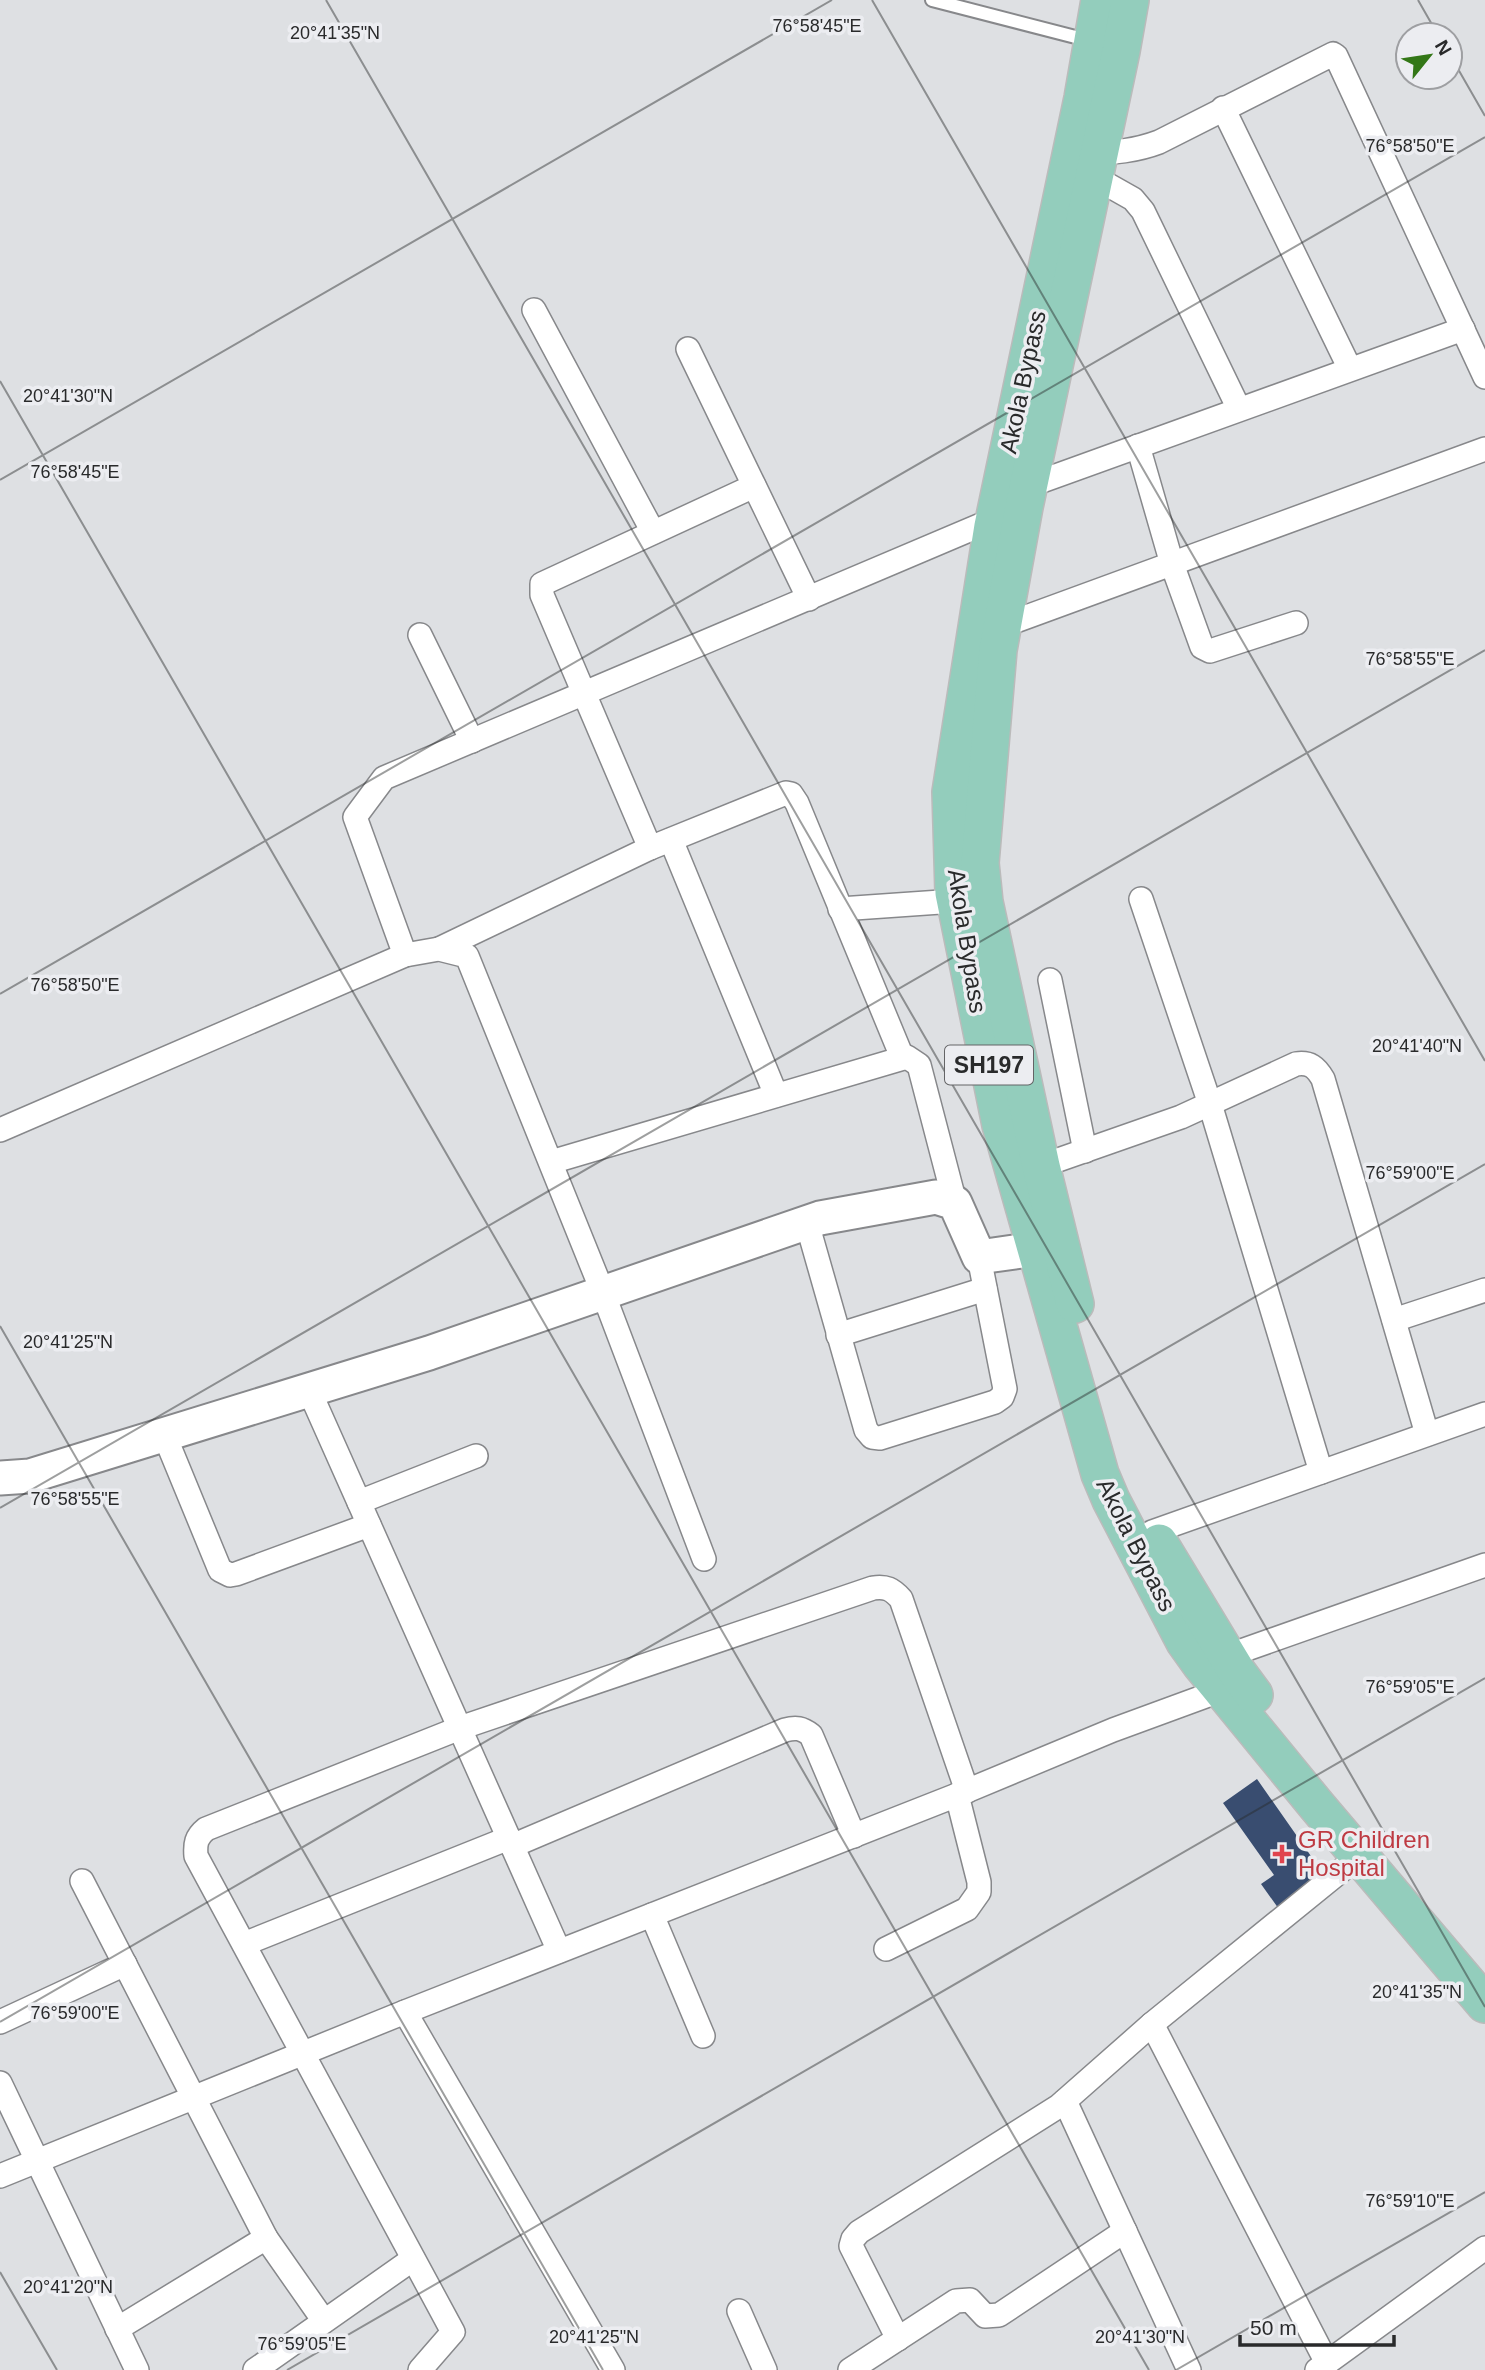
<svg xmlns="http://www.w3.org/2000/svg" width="1485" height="2370" font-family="Helvetica,sans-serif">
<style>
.building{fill:#394d70}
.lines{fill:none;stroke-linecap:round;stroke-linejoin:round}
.lane-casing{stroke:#87888b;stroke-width:16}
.street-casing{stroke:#87888b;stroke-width:26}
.secondary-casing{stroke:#87888b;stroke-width:37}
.primary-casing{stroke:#bbb;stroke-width:40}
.lane{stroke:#fff;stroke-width:12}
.street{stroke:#fff;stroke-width:23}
.secondary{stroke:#fff;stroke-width:33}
.primary{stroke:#93cdbc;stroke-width:37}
.ticks{fill:none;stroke:#292a2b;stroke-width:2;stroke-opacity:0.45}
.health-dot{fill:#e0444e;stroke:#ecedf1;stroke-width:2.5}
.labels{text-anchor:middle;stroke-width:7;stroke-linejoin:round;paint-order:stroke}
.shield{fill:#ecedf1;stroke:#646466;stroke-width:2}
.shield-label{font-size:23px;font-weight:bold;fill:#292a2b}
.street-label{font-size:24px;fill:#292a2b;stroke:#ecedf1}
.health-label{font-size:24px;fill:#be3a42;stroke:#ecedf1;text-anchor:start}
.ticks-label{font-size:18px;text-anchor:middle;fill:#292a2b;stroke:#ecedf1;stroke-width:7;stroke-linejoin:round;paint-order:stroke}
</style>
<rect width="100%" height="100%" fill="#dee0e3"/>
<polygon class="building" points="1257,1779 1327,1879 1281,1912 1261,1884 1274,1875 1223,1803"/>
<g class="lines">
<g class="lane-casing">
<polyline id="lane" points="932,0 1091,41"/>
</g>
<g class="street-casing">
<g id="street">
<polyline points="1223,108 1350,369"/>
<path d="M 1089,152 C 1111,154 1138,150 1159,142 L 1333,54 L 1336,56 L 1485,377"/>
<polyline points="1094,177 1133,199 1143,211 1239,409"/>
<polyline points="534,310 653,532"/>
<polyline points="688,349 809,599"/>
<polyline points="1138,446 1172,564 1202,647 1210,651 1296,623"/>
<polyline points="1028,486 1463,329"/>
<polyline points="1002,626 1485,449"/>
<polyline points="420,635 472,741"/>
<polyline points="671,840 776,1095"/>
<polyline points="650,848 542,595 542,584 754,486"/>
<polyline points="1141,899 1210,1104 1321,1472"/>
<polyline points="840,909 955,901"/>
<polyline points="439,949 650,848 786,793 791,794 797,803 902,1057"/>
<polyline points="405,955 355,817 384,778 995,519"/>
<polyline points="1050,980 1085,1151"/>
<polyline points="0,1130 405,955 439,949 467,956 603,1293 704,1559"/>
<polyline points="551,1162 907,1057 919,1065 955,1203"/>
<path d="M 1041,1166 L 1181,1117 L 1296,1064 C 1310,1062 1316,1067 1323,1079 L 1427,1434"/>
<polyline points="807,1223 866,1430 872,1437 880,1438 995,1402 1002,1397 1005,1389 979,1257"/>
<polyline points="1394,1320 1485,1290"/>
<polyline points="838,1335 985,1289"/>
<polyline points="309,1390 559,1951"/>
<polyline points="164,1434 220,1570 230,1575 236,1574 369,1525"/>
<polyline points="359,1502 476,1456"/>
<polyline points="1152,1532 1485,1414"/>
<polyline points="1227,1656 1485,1565"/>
<path d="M 512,1846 L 785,1730 C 796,1727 802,1728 811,1735 L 854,1836"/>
<polyline points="82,1881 266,2238 324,2321"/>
<polyline points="652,1915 703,2036"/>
<polyline points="244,1944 509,1838"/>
<polyline points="886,1949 967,1909 979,1892 979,1882 957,1795"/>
<polyline points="405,2012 613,2370"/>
<polyline points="0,2022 125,1964"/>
<polyline points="1152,2024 1327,2363"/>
<polyline points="0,2083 137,2370"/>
<polyline points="1065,2101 1189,2370"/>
<polyline points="0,2176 405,2012 957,1795 1113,1730 1222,1690"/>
<polyline points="739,2311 765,2370"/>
<polyline points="117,2329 266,2238"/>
<polyline points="898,2339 851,2246 853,2239 859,2232 1059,2106 1152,2024 1359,1856"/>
<polyline points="255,2370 413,2259"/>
<path d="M 420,2370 L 453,2332 L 196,1856 C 195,1844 196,1837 206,1829 L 460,1728 L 873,1588 C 886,1586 892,1589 901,1599 L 967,1791"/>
<polyline points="850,2370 956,2301 970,2300 985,2316 999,2315 1125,2231"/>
<polyline points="1317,2370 1485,2248"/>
</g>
</g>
<g class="secondary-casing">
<polyline id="secondary" points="0,1478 30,1476 429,1353 820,1218 936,1197 955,1203 979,1257 1036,1249"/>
</g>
<g class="primary-casing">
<g id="primary">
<polyline points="1100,0 1083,98 993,526 951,792 954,893 1001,1125 1100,1474 1111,1500 1185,1642 1200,1663 1317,1806 1485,2004"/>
<polyline points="1075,1304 1041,1166 984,902 980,863 998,650 1024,507 1121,51 1130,0"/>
<polyline points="1159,1543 1237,1672 1254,1695"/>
</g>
</g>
<use href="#lane" class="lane"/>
<use href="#street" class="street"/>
<use href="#secondary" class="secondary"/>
<use href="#primary" class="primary"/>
</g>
<path class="ticks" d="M 326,0 L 1485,2007M 872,0 L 1485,1061M 1418,0 L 1438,35M 1450,55 L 1485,116M 0,381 L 1149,2370M 0,480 L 832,0M 0,994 L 1485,137M 0,1326 L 603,2370M 0,1508 L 1485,650M 0,2022 L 1485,1164M 0,2272 L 57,2370M 287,2370 L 1485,1678M 1176,2370 L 1485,2192"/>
<path class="health-dot" d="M1278.5 1843.5h7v7h7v7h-7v7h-7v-7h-7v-7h7z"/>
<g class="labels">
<rect class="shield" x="945" y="1045.5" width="88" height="39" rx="5"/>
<g class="shield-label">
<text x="989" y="1073">SH197</text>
</g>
<g class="street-label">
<text transform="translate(1023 382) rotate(-78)" y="8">Akola Bypass</text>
<text transform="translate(967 941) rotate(81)" y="8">Akola Bypass</text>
<text transform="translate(1136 1545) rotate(63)" y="8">Akola Bypass</text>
</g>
<g class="health-label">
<text x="1298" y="1848">GR Children<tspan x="1298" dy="28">Hospital</tspan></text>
</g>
</g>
<g class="ticks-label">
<text x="817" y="32">76°58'45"E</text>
<text x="335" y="39">20°41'35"N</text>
<text x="1410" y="152">76°58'50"E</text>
<text x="68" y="402">20°41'30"N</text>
<text x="75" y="478">76°58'45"E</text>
<text x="1410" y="665">76°58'55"E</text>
<text x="75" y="991">76°58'50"E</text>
<text x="1417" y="1052">20°41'40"N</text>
<text x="1410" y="1179">76°59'00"E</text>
<text x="68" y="1348">20°41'25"N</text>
<text x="75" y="1505">76°58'55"E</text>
<text x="1410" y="1693">76°59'05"E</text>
<text x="1417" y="1998">20°41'35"N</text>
<text x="75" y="2019">76°59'00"E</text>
<text x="1410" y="2207">76°59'10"E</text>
<text x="68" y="2293">20°41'20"N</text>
<text x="594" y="2343">20°41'25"N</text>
<text x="1140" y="2343">20°41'30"N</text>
<text x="302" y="2350">76°59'05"E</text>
</g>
<g transform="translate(1429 56) rotate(60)"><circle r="33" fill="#ecedf1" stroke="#9e9fa2" stroke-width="2"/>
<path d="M0-5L12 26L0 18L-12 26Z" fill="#337717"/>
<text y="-10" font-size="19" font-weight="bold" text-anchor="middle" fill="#292a2b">N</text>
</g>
<path d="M1240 2335v10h154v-10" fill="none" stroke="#292a2b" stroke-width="3.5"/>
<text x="1250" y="2335" font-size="21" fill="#292a2b" stroke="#ecedf1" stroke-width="5" paint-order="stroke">50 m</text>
</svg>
